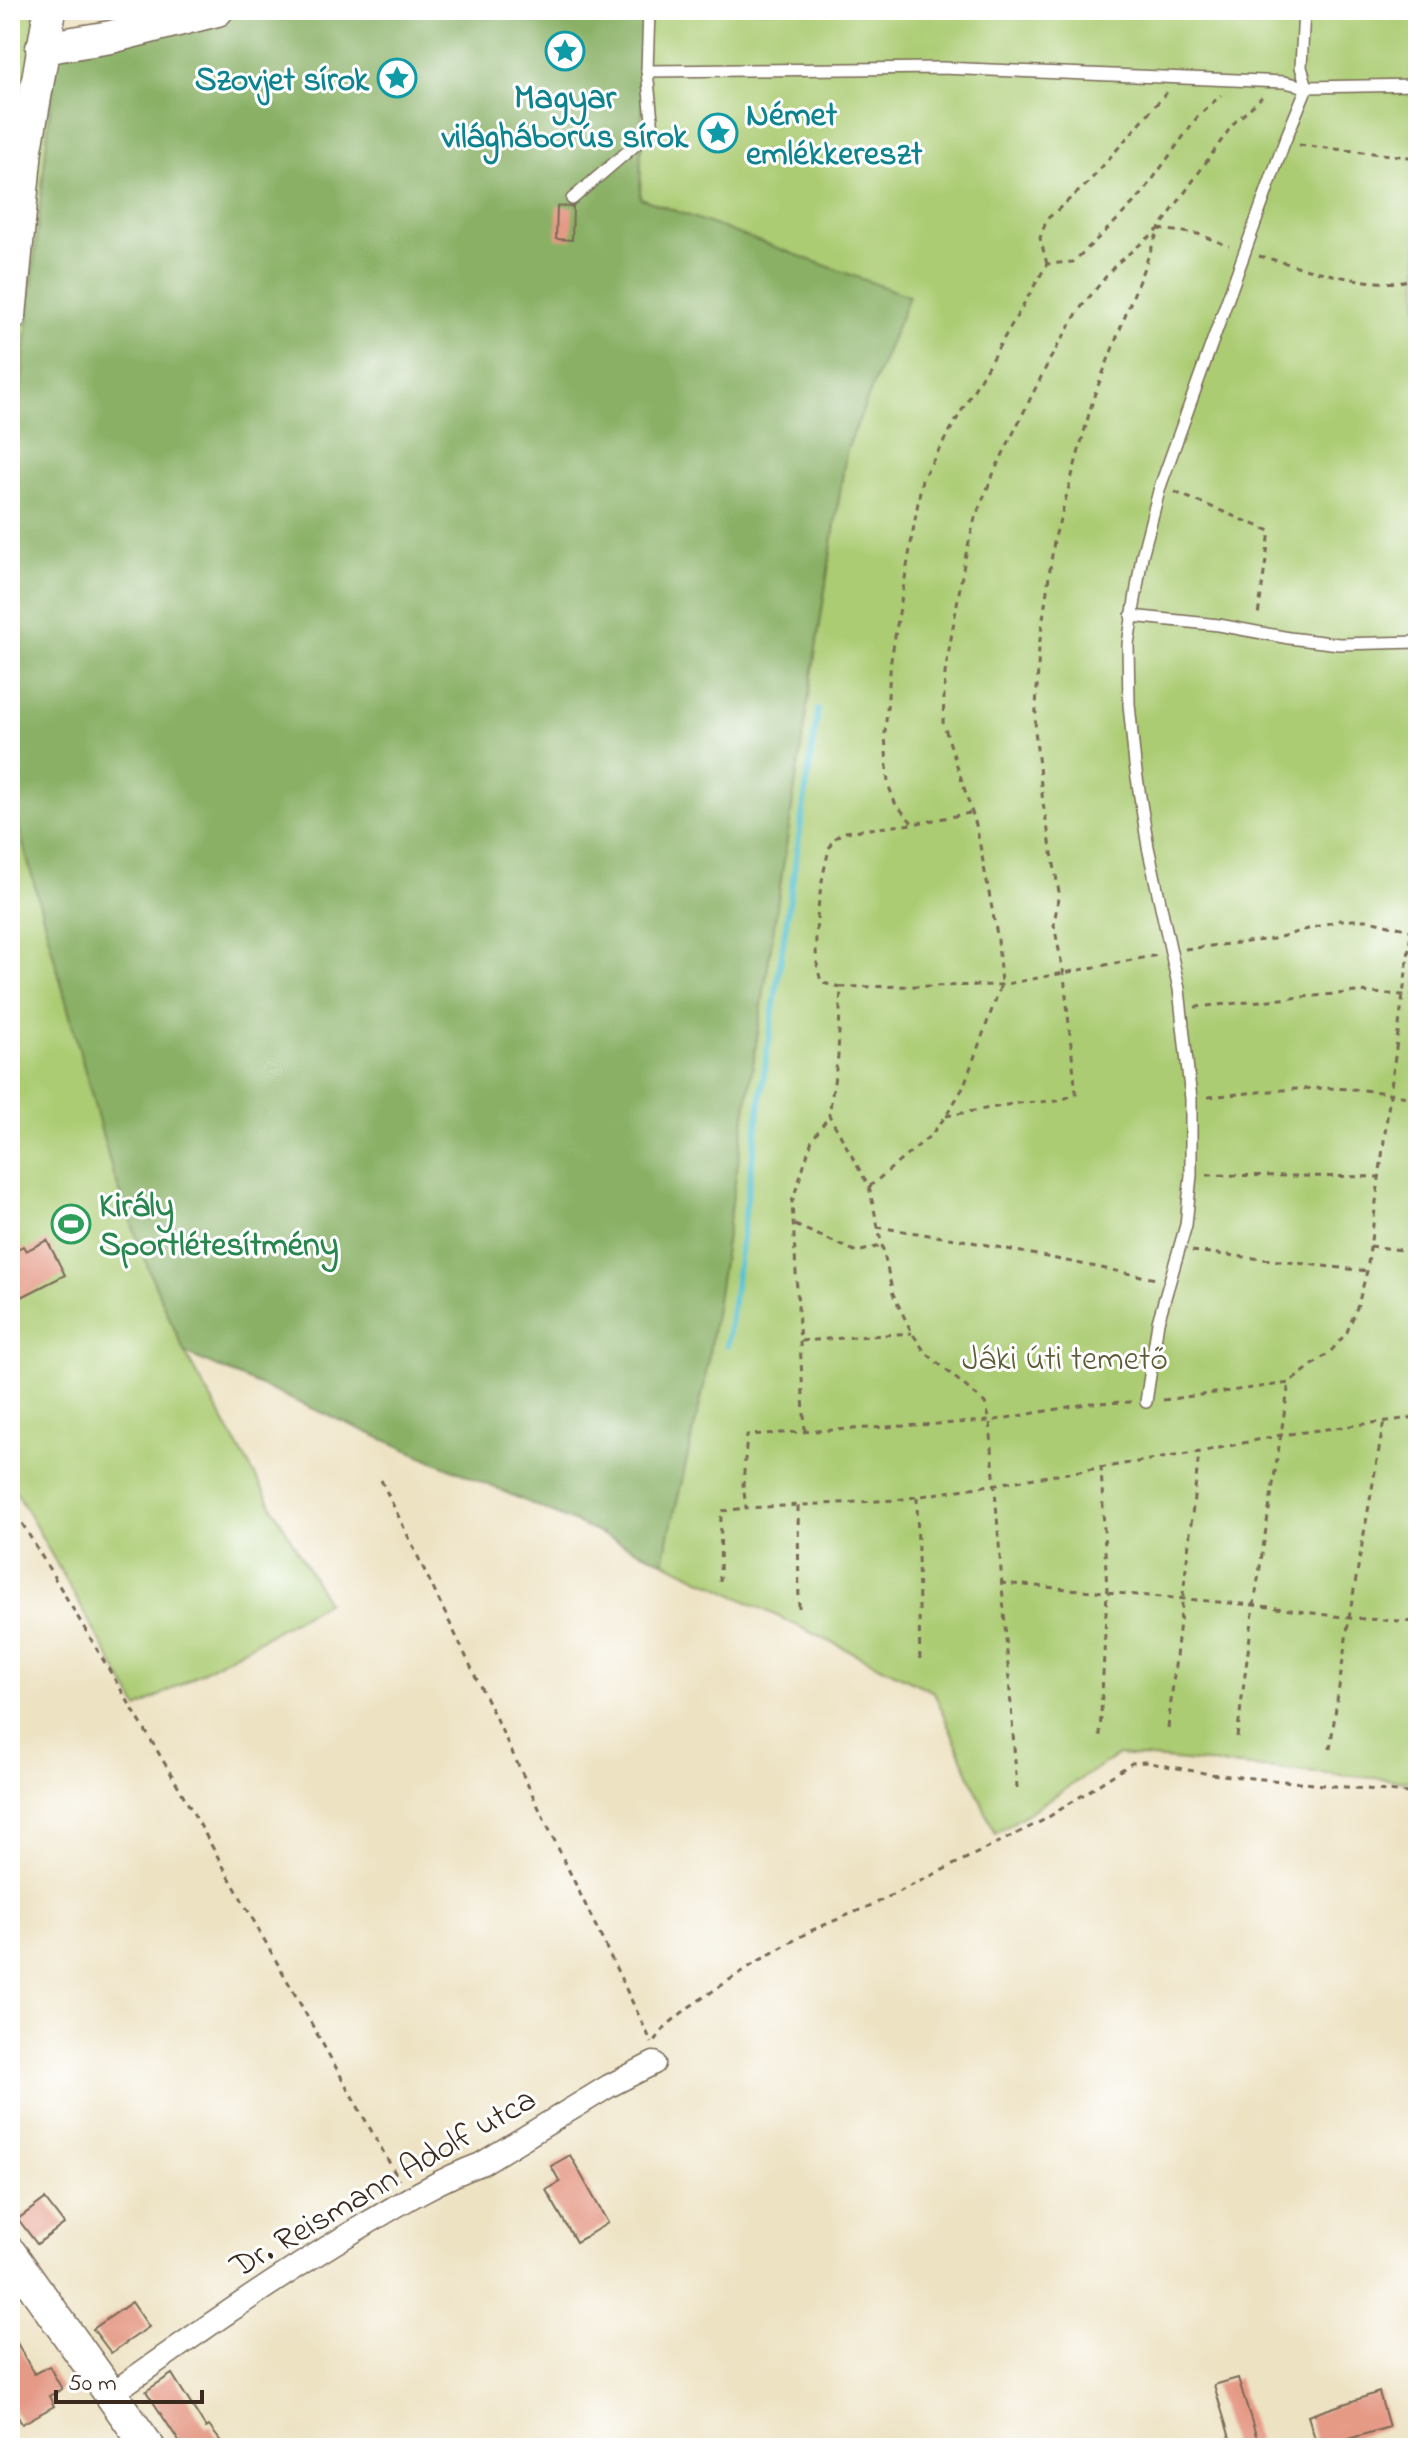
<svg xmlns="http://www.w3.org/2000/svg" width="1428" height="2458" font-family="'Indie Flower',sans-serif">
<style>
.green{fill:#accc73;stroke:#747b48;stroke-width:2}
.forest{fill:#89b065;stroke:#626d42;stroke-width:2}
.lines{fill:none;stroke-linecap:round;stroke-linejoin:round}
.stream{stroke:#53bfcc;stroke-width:6}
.building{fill:#e59a86}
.lane-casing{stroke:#796a57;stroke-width:14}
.street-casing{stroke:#796a57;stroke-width:25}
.secondary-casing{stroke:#796a57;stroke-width:35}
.path{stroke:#796a57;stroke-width:3;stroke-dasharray:6 6;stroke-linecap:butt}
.lane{stroke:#fff;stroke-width:11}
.street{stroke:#fff;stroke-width:22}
.secondary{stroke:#fff;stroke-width:32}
.labels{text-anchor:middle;stroke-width:6;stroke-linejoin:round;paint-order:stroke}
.culture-label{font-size:34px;font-weight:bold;fill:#0d838f;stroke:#fff;text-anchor:end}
.leisure-label{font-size:34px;font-weight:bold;fill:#27864d;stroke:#fff;text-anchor:start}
.park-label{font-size:34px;fill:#5d5b38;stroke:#fff}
.street-label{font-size:34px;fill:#3b2a1e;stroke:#fff}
</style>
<rect width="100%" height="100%" fill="#fff"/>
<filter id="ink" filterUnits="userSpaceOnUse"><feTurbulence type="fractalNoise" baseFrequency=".0125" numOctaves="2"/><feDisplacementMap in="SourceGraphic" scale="16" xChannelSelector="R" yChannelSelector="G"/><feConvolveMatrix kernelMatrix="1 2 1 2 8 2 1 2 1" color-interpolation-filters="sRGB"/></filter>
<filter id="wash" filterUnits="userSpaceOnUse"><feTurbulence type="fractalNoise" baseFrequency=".006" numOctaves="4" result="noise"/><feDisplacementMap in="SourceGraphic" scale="32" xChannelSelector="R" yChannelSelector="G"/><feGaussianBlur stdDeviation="1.8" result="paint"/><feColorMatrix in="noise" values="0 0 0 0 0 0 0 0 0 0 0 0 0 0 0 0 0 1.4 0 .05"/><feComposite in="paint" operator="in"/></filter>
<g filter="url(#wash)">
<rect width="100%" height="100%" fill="#ede2c2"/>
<g class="green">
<polygon points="10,10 38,10 56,56 16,435 10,465"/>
<polygon points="644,10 1418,10 1418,1782 1118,1755 995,1834 934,1692 663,1561 704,1386 846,452 908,297 640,198"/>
<polygon points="10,795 112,1170 152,1278 185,1353 327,1602 138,1708 10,1481"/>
</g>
<polygon class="forest" points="246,10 644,10 640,198 909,296 846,452 704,1386 663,1561 185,1353 152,1278 112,1170 10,795 10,465 16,435 56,56"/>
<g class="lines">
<polyline class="stream" points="727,1346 768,1045 818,710"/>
</g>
<g id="blocks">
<g class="building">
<polygon points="557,206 573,207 572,240 556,239"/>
<polygon points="47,1240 65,1275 10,1303 10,1253 23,1246 26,1251"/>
<polygon points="570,2155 608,2223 576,2242 546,2190 560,2182 551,2166"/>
<polygon points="45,2199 64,2224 37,2244 18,2219"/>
<polygon points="132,2302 149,2327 111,2353 93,2329"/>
<polygon points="10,2330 34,2374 49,2366 62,2389 49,2396 54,2406 22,2424 10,2403"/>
<polygon points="172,2374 206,2428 209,2426 226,2448 184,2448 180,2443 146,2391"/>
<polygon points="1238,2378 1260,2448 1233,2448 1214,2385"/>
<polygon points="1379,2392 1389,2427 1318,2448 1308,2416"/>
</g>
</g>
</g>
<g filter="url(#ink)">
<use href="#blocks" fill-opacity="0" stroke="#796a57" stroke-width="2"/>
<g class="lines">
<g class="lane-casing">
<g id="lane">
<polyline points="647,71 942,68 1284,82 1307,87 1301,67 1304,10"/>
<polyline points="572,199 653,130 647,71 649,10"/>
<polyline points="1131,616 1219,625 1289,638 1339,644 1418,642"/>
<polyline points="1146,1402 1158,1322 1186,1225 1191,1175 1191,1099 1179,989 1148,847 1135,765 1129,704 1128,644 1142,556 1160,487 1284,143 1307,87 1418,85"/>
</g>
</g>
<g class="street-casing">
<path id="street" d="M 111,2394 C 190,2338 268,2283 351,2233 C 393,2208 435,2181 481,2164 L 609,2086 L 654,2063"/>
</g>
<g class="secondary-casing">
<g id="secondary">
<polyline points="42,48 111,37 217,10"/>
<polyline points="10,316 26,149 50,10"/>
<polyline points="10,2253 149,2448"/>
</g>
</g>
<g class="path">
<polyline points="1299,145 1418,158"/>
<path d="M 1259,256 C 1293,264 1391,297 1418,275"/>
<polyline points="1047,264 1040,238 1047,219 1087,184 1167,92"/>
<polyline points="10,448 21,341"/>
<polyline points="1175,492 1270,531 1258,616"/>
<polyline points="970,813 913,824 895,803 888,784 885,734 891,660 922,479 1047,264 1073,262 1114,223 1142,194 1198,116 1221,95"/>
<polyline points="1185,949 1273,939 1340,920 1369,920 1418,932"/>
<path d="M 841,987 L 822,983 C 808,951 821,873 832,840 L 844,832 L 912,824"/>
<polyline points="1195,1007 1357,992 1418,996"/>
<path d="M 1208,1097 C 1282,1090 1344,1080 1418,1100"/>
<polyline points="946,1116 1018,1103 1058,1101 1076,1094 1064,975 1054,925 1059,892 1043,803 1035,730 1039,647 1054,541 1094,396 1159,229 1198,234 1229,246"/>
<polyline points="1207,1175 1380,1177"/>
<polyline points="869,1187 931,1135 946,1116 963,1088 1001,985 998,940 976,825 943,722 945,673 965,558 975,518 995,470 1049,361 1079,310 1116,264 1159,229 1233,124 1262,97"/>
<polyline points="795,1225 857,1252 881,1246"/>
<polyline points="877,1227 962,1240 1156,1279"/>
<polyline points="1370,1246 1418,1252"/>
<polyline points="1192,1251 1367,1271"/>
<polyline points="801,1341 912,1333"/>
<polyline points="1163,1400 1289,1383 1331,1351 1347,1332 1358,1305 1367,1271 1418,880"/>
<polyline points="1131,1402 1091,1403 990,1421 747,1435 743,1484 746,1508 896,1500 1200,1452 1281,1435 1418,1417"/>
<polyline points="805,1431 792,1202 812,1140 829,1116"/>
<polyline points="381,1480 652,2043"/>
<polyline points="917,1497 920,1665"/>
<polyline points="10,1503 177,1784 399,2180"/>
<polyline points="798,1506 799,1610"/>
<polyline points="720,1582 721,1511 746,1508"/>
<polyline points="1000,1583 1254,1605 1349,1618 1418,1622"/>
<polyline points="1168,1728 1199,1453"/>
<polyline points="1100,1736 1107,1592 1101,1466"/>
<polyline points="1237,1737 1254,1605 1289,1383"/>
<polyline points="1330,1749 1349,1618 1384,1421"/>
<polyline points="1017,1788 990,1421 985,1403 925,1352 912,1333 893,1294 869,1187 829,1115 838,1056 841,987 1001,985 1158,955"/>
<polyline points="655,2041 666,2026 689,2007 755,1963 810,1931 874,1904 1044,1820 1132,1763 1145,1762 1210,1774 1418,1794"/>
</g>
<use href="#lane" class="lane"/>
<use href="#street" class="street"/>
<use href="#secondary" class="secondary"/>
</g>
</g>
<defs>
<g id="sight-ring" transform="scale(2)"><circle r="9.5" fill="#fff" stroke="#0f9aa8" stroke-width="1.5"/><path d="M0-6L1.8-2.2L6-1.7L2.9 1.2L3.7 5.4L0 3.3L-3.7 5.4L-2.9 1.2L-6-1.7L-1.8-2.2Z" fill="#0f9aa8"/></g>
<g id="stadium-ring" transform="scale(2)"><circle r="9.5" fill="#fff" stroke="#2e9e5b" stroke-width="1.5"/><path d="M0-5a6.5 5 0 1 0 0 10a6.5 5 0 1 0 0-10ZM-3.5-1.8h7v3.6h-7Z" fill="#2e9e5b"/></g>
</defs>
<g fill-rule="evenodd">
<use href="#sight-ring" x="565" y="51"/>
<use href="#sight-ring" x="397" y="78"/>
<use href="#sight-ring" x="718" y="133"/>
<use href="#stadium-ring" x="71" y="1224"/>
</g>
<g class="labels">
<g class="culture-label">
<text x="369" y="90">Szovjet sírok</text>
<text x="565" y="108" text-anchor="middle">Magyar<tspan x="565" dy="39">világháborús sírok</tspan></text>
<text x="746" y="125" text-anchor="start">Német<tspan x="746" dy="39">emlékkereszt</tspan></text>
</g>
<g class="leisure-label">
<text x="99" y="1216">Király<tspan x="99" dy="39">Sportlétesítmény</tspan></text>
</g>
<g class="park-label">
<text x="1065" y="1369">Jáki úti temető</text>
</g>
<g class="street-label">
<text transform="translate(382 2181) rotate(-30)" y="12">Dr. Reismann Adolf utca</text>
</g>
</g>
<rect width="1428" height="2458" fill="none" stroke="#fff" stroke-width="40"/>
<path d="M56 2390v12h146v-12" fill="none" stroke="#3b2a1e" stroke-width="4"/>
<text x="68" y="2390" font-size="24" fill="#3b2a1e" stroke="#ffffff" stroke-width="6" paint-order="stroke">50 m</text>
</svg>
